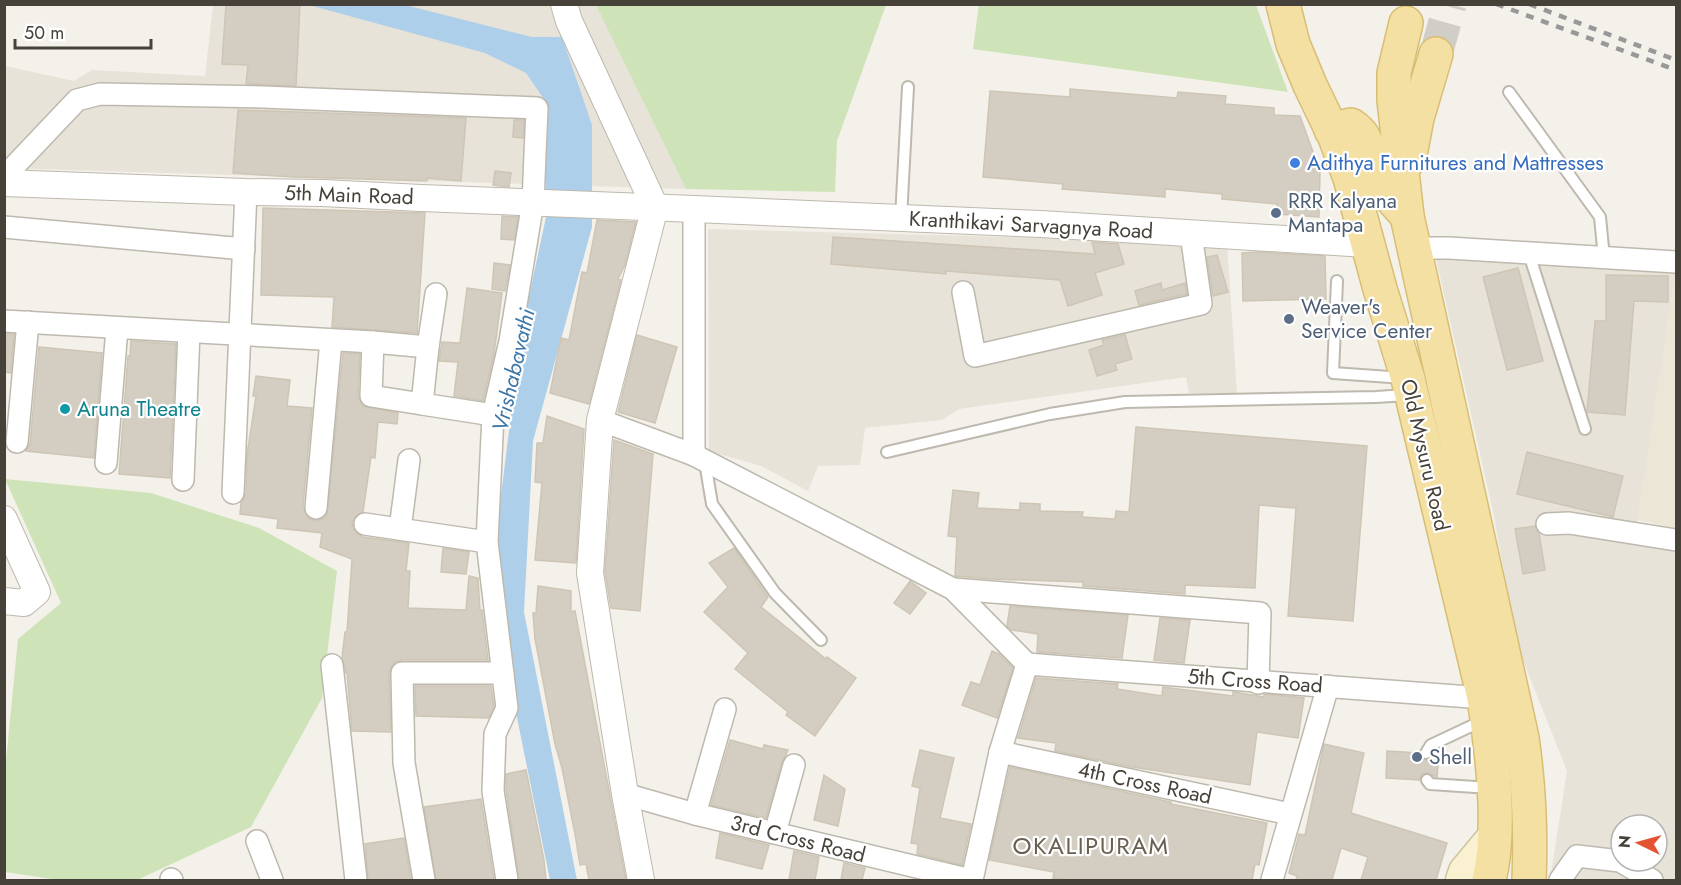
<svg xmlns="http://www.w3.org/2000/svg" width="1681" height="885" font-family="Jost,sans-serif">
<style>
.residential{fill:#e7e3d9;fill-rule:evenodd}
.education{fill:#ebe6d6}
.green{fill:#cee3b8}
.water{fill:#aecfe9}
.building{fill:#d4cdc1;stroke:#cec5b5;stroke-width:1.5}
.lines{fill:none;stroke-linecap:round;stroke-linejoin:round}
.primary-tunnel{stroke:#d1cec7;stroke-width:33;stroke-dasharray:33 16;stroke-linecap:butt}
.service-casing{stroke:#beb9ae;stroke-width:14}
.minor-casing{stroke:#beb9ae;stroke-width:24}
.tertiary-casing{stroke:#beb9ae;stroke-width:28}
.secondary-casing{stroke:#cec49f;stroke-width:33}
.primary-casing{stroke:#d8be74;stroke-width:36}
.service{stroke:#fff;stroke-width:10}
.minor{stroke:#fff;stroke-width:21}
.tertiary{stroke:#fff;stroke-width:26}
.secondary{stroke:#f9f1cf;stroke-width:30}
.primary{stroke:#f4e0a3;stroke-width:33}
.rail{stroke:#989898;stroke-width:4.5;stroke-dasharray:8 8;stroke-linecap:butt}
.shop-dot{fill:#3f7fe0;stroke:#fff;stroke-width:2}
.service-dot{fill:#5c6f8a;stroke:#fff;stroke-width:2}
.culture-dot{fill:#0f9aa8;stroke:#fff;stroke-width:2}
.labels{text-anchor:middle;stroke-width:4.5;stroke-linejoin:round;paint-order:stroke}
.shop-label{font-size:21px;fill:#366cbe;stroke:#fff;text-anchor:start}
.street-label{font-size:21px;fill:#474239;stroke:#fff}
.service-label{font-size:21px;fill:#4e5e75;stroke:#fff;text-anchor:start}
.culture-label{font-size:21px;fill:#0d838f;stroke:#fff;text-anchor:start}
.water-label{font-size:22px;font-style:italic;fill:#3d77a8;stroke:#fff}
.quarter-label{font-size:24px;letter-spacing:1.5px;fill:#686051;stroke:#fff}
</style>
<rect width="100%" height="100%" fill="#f3f1ea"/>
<g class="residential">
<polygon points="596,4 686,189 5,168 5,66 74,81 92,70 205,76 213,5"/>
<polygon points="708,229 1227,243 1237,393 1189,393 1186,377 959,409 942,420 865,428 860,465 818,466 808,491 761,466 709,451"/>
<path d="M 1435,254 L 1676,271 L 1638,520 L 1633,541 L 1676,550 L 1676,880 L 1550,880 L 1567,771 L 1517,645 L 1494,516 ZM 1621,825 L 1657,825 L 1657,861 L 1621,861 Z"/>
</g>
<polygon class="education" points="1676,271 1676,528 1638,520"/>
<g class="green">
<polygon points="979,4 1256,5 1288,92 973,49"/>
<polygon points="596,5 886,5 837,141 835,192 686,189"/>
<polygon points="5,479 151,493 259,528 337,571 322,698 251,827 137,880 59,880 5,872 5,771 18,639 61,603"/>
</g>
<polygon class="water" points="309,5 405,5 532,37 562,37 592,125 592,227 533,441 524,612 577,880 550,880 513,698 495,544 521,334 546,217 546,102 526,73 485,53"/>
<g class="building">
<polygon points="226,4 300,4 296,86 246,84 248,65 222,64"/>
<polygon points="1070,89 1177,98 1178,92 1226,96 1225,104 1274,108 1274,115 1300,116 1320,171 1319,217 1277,214 1277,204 1222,199 1222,194 1165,189 1165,197 1062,189 1063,184 983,177 990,91 1070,97"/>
<polygon points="238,110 466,118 461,181 427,178 427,181 294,177 233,173"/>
<polygon points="514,120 524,120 523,138 513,137"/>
<polygon points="495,171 511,173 509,187 493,185"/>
<polygon points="263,208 425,213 417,333 332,327 334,297 261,295"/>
<polygon points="502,216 518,217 514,240 501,239"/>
<polygon points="597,220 636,222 625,265 618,279 621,280 589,404 550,393 561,338 569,340 582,272 587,273"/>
<polygon points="833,237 1095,254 1092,242 1118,244 1124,264 1095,273 1102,295 1068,306 1060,280 946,271 946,274 831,264"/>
<polygon points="1257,252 1325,256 1326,299 1243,301 1242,253"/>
<polygon points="1217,255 1228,292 1213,296 1207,257"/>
<polygon points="494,263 510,265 505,291 492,289"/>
<polygon points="1518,268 1543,361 1507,370 1483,277"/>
<polygon points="1606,275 1668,276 1668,302 1634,301 1625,415 1587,412 1595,321 1606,321"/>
<polygon points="1161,283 1162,290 1185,283 1187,294 1139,305 1135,291"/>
<polygon points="467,288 502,293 494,354 483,401 454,396 458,362 439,361 442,342 460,343"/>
<polygon points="4,334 14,334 11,373 4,372"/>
<polygon points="637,335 677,347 655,423 618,412"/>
<polygon points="1125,335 1132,359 1115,364 1117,370 1097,376 1089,350 1104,345 1102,340"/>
<polygon points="131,341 176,344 170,478 119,474 128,356 130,356"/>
<polygon points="39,347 102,353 94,458 26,451 30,443"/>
<polygon points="343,353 360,354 358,396 363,406 398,413 397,424 378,422 375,458 371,457 363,512 355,517 352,523 353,529 358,534 363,537 409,543 406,571 410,571 408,608 466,610 469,576 478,578 480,610 482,610 488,660 402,660 395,662 391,667 389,673 391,732 352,731 347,673 346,673 342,658 345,632 347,632 352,559 320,547 322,533 277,528 278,519 240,514 241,503 246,494 247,455 256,396 253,396 256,376 290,380 287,406 312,408 303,507 308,518 314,521 322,519 327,515"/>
<polygon points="547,416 584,429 576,563 535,560 542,483 535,482 537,443 543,443"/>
<polygon points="1136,427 1367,446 1353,621 1288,616 1296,508 1259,505 1255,588 1185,585 1185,594 1083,586 1083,582 991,579 955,576 957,537 948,536 953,490 979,493 977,508 1020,510 1020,503 1040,504 1040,511 1083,512 1082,517 1115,519 1116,511 1129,512"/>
<polygon points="614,440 653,454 640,611 611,608 605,572"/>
<polygon points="1527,452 1623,476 1613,517 1517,494"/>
<polygon points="1535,526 1539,533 1545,570 1523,574 1515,529"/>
<polygon points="443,548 469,552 466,574 441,572"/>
<polygon points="734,548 768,597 761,607 826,659 827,657 856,678 815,736 786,715 788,712 735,669 748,653 704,612 728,587 709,563"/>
<polygon points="910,581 926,593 910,614 894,603"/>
<polygon points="538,586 571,591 571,612 575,611 626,880 589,880 586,864 580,865 575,834 562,768 555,744 535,639 533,613 536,613"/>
<polygon points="1010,606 1128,615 1122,658 1037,652 1038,634 1012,630 1007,626"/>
<polygon points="1160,618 1190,620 1184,663 1154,660"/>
<polygon points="992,651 999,654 1013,668 997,718 962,705 971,682 980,685"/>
<polygon points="1036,678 1118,684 1117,689 1162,696 1163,687 1233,696 1233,692 1264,697 1264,694 1304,698 1298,738 1257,732 1250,785 1132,767 1055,751 1056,743 1018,738"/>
<polygon points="415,686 491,686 494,706 489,718 416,716"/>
<polygon points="730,740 763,749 764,745 788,750 782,762 766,818 711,805"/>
<polygon points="1324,744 1364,753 1351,813 1447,843 1436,880 1361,880 1368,857 1341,848 1332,880 1296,880 1297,876 1289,873 1299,834 1305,835"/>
<polygon points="920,750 954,758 940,818 971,824 962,865 917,854 918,844 911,843 920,788 912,786"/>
<polygon points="1387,751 1419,753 1422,759 1425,760 1430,759 1434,754 1439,755 1437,777 1427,773 1422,774 1420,780 1386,778"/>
<polygon points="1010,767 1171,802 1171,804 1267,823 1259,865 1255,864 1252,880 1068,880 1053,878 1054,872 989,860"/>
<polygon points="526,770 544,860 546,880 519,880 506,790 506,774"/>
<polygon points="824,775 845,789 838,826 814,820"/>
<polygon points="481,799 494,880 436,880 424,807"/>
<polygon points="720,833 769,845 762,869 716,858"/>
<polygon points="404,838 411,880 368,880 365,844"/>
<polygon points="794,851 819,857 815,880 789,880"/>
<polygon points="844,863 865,868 862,880 841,880"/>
</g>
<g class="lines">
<polyline class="primary-tunnel" points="1436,54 1450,4"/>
<g class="service-casing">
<g id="service">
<polyline points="1509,92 1600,217 1604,258"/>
<polyline points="901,218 908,87"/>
<polyline points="1529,254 1585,429"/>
<polyline points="1337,281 1333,373 1404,378"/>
<polyline points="887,452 1050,414 1125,402 1376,397 1407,395"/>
<polyline points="708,462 706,468 712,504 775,593 821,640"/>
<polyline points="1426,753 1431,745 1484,720"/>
<polyline points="1427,780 1430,784 1490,788"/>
</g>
</g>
<g class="minor-casing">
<g id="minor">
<polyline points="4,177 77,100 100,94 263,97 537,108 533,202 510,341 493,415 487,542 507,708 495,734 493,791 507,880"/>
<polyline points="694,209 694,455"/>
<polyline points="4,227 244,249"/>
<polyline points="1414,248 1449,248 1676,262"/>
<polyline points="963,292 975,356 1201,304 1191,234"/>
<polyline points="436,294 428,347 422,404 493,415"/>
<polyline points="4,321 373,342 428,347"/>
<polyline points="373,342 371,396 422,404"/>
<polyline points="600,420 694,455 953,589 1027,664"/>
<polyline points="17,442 28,322"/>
<polyline points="106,463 117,328"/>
<polyline points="183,480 189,332"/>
<polyline points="233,493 246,192"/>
<polyline points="316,508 331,340"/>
<polyline points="365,524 487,542"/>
<polyline points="1547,524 1569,523 1676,540"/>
<polyline points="400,529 409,460"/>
<polyline points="953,589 1260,613 1258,683"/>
<path d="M 1027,664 C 1179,676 1331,686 1484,698"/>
<polyline points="332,665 356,880"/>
<polyline points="1000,752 1290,814"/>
<polyline points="625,794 695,814 971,880"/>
<polyline points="695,814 725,709"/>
<polyline points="775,833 794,765"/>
<polyline points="257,841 272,880"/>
<polyline points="171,879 172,880"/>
<polyline points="424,880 404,763 402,673 503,673"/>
<polyline points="972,880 1000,752 1027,664"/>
<polyline points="1272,880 1328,686"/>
<polyline points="1560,880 1577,856 1620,861 1652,880"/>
</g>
</g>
<g class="tertiary-casing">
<g id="tertiary">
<polyline points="564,4 569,21 655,207 600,420 590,573 625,794 641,880"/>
<polyline points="4,183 246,192 323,193 421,198 694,209 1041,224 1367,244"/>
<polyline points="4,519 37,592 24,603 4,601"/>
</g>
</g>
<g class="secondary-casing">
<polyline id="secondary" points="1461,880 1464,871 1494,835"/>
</g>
<g class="primary-casing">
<g id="primary">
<path d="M 1283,4 L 1293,44 L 1310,85 L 1335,137 L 1350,178 L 1380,289 L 1408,379 L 1484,698 C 1492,751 1502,829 1489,880"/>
<path d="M 1406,23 L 1394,73 L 1394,100 L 1407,216 L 1522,738 C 1529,786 1531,832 1529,880"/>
<path d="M 1331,130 L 1351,125 C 1373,139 1367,158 1377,178 C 1384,192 1397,204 1407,216"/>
<polyline points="1409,160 1417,118 1436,54"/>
</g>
</g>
<use href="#service" class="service"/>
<use href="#minor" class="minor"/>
<use href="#tertiary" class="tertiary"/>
<use href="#secondary" class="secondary"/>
<use href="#primary" class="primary"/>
<g class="rail">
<polyline points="1496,4 1676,70"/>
<polyline points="1529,4 1676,60"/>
</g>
</g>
<circle class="shop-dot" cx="1295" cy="163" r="6"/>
<g class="service-dot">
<circle cx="1276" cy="213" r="6"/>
<circle cx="1289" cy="319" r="6"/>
<circle cx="1417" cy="757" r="6"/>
</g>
<circle class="culture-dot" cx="65" cy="409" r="6"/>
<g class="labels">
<g class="shop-label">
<text x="1307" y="170">Adithya Furnitures and Mattresses</text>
</g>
<g class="street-label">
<text transform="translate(349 195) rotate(2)" y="7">5th Main Road</text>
<text transform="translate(1031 225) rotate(3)" y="7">Kranthikavi Sarvagnya Road</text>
<text transform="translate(1425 455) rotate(77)" y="7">Old Mysuru Road</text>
<text transform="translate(1255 681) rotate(4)" y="7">5th Cross Road</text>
<text transform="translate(1145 783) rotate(12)" y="7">4th Cross Road</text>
<text transform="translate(798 839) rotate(14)" y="7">3rd Cross Road</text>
</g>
<g class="service-label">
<text x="1288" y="208">RRR Kalyana<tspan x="1288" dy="24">Mantapa</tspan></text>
<text x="1301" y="314">Weaver's<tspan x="1301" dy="24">Service Center</tspan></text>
<text x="1429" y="764">Shell</text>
</g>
<g class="culture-label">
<text x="77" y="416">Aruna Theatre</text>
</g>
<g class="water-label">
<text transform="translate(513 370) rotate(-77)" y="8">Vrishabavathi</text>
</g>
<g class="quarter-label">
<text x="1091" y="854">OKALIPURAM</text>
</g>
</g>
<rect width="1681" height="885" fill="none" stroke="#474239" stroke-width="12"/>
<g transform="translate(1639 843) rotate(275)"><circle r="28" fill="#ffffff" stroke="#b5b3b0" stroke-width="1.5"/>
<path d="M0-4.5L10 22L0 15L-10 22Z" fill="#e45331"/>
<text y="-9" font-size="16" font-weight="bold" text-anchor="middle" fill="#474239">N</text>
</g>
<path d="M15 39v9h136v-9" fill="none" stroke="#474239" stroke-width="3"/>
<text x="24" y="39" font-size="18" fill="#474239" stroke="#ffffff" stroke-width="4.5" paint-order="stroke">50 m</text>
</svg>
